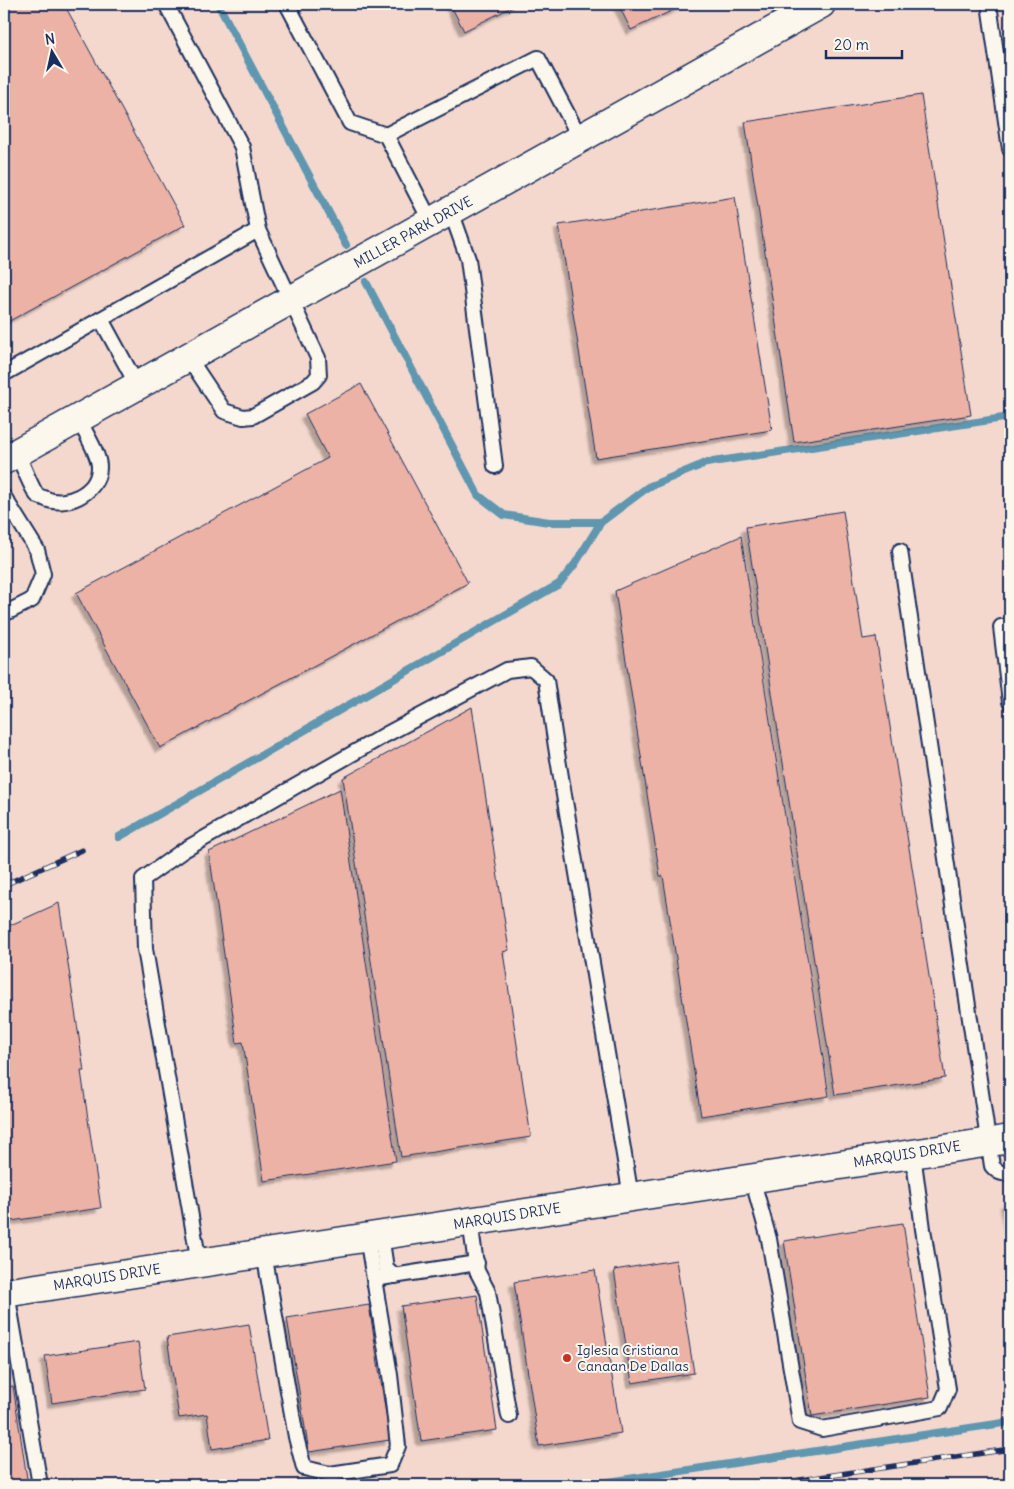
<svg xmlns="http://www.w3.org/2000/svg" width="1014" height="1489" font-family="Delius,sans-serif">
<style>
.built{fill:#f4d8cd}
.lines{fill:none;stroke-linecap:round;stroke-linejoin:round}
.stream{stroke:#5e96b0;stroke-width:8}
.building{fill:#ecb2a5;stroke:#1b2f5e;filter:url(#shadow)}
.lane-casing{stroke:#1b2f5e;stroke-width:18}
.street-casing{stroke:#1b2f5e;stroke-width:31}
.lane{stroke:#fbf7ec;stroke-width:14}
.street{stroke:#fbf7ec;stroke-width:28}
.rail-casing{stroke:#1b2f5e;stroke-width:5.5}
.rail{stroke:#fbf7ec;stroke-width:4;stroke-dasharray:11;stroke-linecap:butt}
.poi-dot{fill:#c8321e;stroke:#fbf7ec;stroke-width:2}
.labels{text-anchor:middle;stroke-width:4;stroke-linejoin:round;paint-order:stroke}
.street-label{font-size:14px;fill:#1b2f5e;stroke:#fbf7ec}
.poi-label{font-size:14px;fill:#1b2f5e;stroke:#fbf7ec;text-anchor:start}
</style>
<defs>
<filter id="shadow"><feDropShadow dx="-4.5" dy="4.5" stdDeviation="1" flood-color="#0004"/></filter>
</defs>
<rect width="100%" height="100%" fill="#f8e9de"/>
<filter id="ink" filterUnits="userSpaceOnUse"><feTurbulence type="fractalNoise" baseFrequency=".02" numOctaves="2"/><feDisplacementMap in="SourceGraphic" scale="10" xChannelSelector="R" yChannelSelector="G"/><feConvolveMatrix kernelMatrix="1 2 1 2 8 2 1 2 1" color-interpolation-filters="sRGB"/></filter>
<g filter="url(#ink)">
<rect class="built" x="4" y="4" width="1006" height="1481"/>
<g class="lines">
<g class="stream">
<polyline points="218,4 346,245"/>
<polyline points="366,282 478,495 504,515 549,522 601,522 648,487 706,463 1010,417"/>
<polyline points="119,837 559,584 575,564 601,522"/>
<polyline points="588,1485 1010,1422"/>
</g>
</g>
<g class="building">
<polygon points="4,4 64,4 185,225 4,324"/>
<polygon points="450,4 518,4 464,31"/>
<polygon points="618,4 686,4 631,30"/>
<polygon points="921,95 971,415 794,442 745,122"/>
<polygon points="735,197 772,430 596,458 559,225"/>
<polygon points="361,384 468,583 160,748 76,593 328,458 305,414"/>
<polygon points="843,511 863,639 876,637 945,1078 835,1095 746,527"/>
<polygon points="741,536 829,1096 701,1116 663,876 660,876 615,591"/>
<polygon points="472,707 509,950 503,952 531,1137 401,1157 343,778"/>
<polygon points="340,789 396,1161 264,1181 243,1042 237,1043 209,852"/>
<polygon points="59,903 84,1071 81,1071 101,1208 4,1222 4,928"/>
<polygon points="1010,1202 1010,1235 1005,1203"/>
<polygon points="903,1223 930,1397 812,1416 784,1241"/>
<polygon points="676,1260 694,1373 632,1383 614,1270"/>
<polygon points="595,1270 621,1433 539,1446 514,1282"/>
<polygon points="477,1295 497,1430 421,1441 401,1306"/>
<polygon points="369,1305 390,1440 309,1452 287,1318"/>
<polygon points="249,1324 268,1440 212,1449 207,1414 179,1418 167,1337"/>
<polygon points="138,1342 145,1389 52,1403 45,1356"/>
<polygon points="13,1386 28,1485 4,1485 4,1388"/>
</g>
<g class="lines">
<g class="lane-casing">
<g id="lane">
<polyline points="166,4 242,147 258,230"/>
<polyline points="287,4 350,123 386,135 431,222"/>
<polyline points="989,4 1010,149"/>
<polyline points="386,135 538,58 580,138"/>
<polyline points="451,211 468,259 495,466"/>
<polyline points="101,319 137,385"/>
<polyline points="4,374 258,230 318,358 319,375 313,382 253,416 243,417 224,411 188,357"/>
<path d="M 17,453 C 21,461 32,490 37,495 C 39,497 41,497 44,498 C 65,509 98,493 99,468 C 100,455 84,431 78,418"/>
<polyline points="4,497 37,550 43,574 32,600 4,614"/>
<path d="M 900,551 L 992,1166 C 998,1173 1002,1174 1010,1173"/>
<polyline points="1010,626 1001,627 1010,702"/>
<polyline points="752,1178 769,1239 800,1422 822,1429 940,1408 948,1389 923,1229 913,1154"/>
<polyline points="470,1221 477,1271 488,1292 509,1416"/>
<polyline points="381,1235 386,1268 395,1276"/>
<polyline points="264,1253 296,1437 304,1468 330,1474 390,1465 398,1446 390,1375 367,1237"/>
<polyline points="199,1263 145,949 143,879 184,850 385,735 507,670 531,667 546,680 556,747 631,1197"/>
<polyline points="374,1279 477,1263"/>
<polyline points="7,1293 40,1485"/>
</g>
</g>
<g class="street-casing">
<g id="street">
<polyline points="4,460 821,4"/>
<polyline points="4,1293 1010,1139"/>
</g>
</g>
<use href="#lane" class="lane"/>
<use href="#street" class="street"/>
<g class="rail-casing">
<g id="rail">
<polyline points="4,885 82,850"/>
<polyline points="766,1485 1010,1449"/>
</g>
</g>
<use href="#rail" class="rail"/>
</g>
</g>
<circle class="poi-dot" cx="567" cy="1358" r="5"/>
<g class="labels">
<g class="street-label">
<text transform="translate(413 232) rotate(-29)" y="5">MILLER PARK DRIVE</text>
<text transform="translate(907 1154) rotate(-9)" y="5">MARQUIS DRIVE</text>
<text transform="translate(507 1216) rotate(-9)" y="5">MARQUIS DRIVE</text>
<text transform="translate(107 1277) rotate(-9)" y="5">MARQUIS DRIVE</text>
</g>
<g class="poi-label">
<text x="577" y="1355">Iglesia Cristiana<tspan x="577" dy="16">Canaan De Dallas</tspan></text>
</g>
</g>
<rect width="1014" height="1489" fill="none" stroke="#fbf7ec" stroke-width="20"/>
<rect x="10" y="10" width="994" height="1469" fill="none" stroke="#1b2f5e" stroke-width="2" filter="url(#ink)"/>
<g transform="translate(52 52) rotate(351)" stroke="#fbf7ec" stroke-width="4" paint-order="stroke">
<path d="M0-4L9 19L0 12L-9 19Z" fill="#1b2f5e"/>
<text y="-8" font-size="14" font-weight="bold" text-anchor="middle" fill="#1b2f5e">N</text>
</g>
<path d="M826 50v8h76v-8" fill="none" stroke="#1b2f5e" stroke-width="2.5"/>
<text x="834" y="50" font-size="15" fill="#1b2f5e" stroke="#fbf7ec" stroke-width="4" paint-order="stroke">20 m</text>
</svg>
